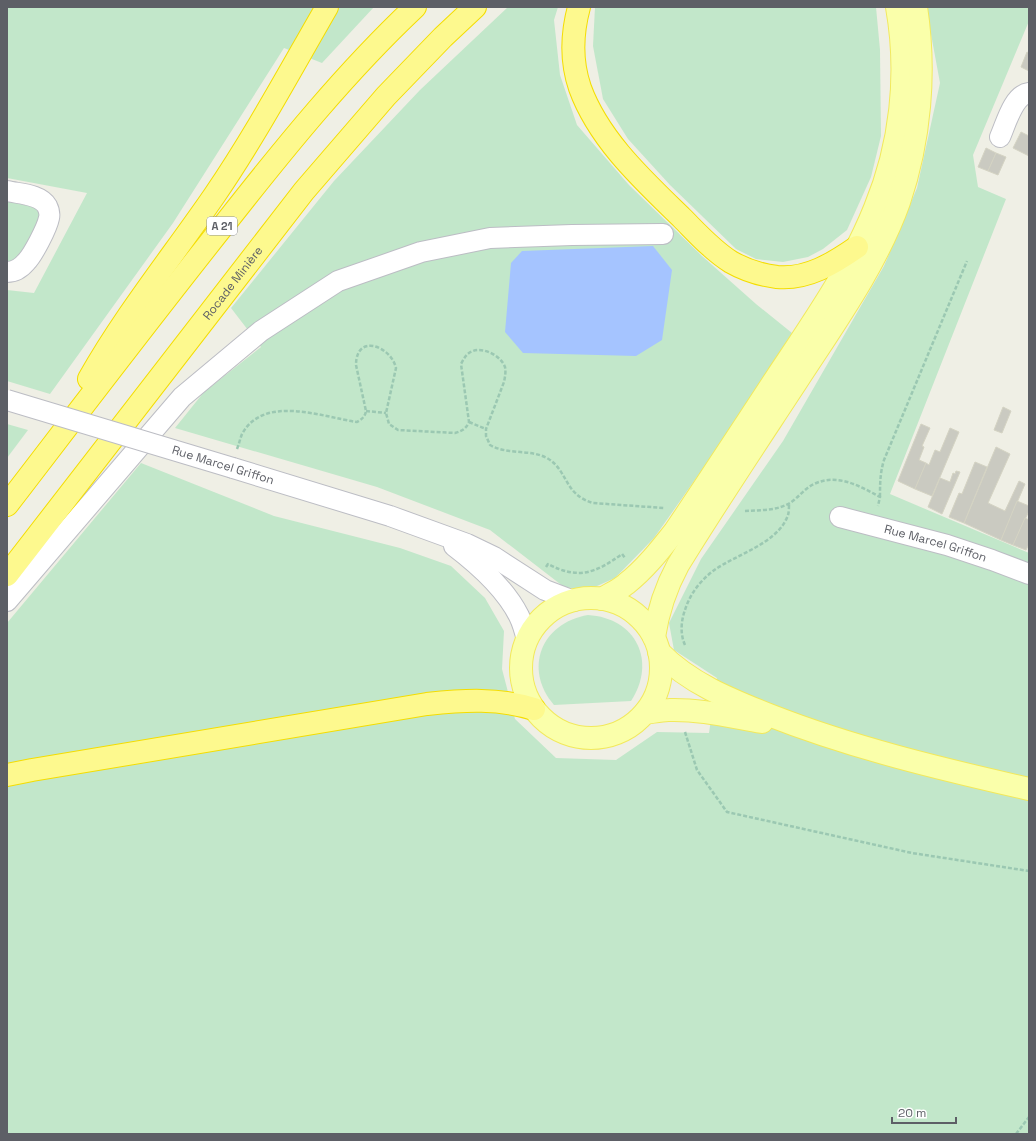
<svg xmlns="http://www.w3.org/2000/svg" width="1036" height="1141" font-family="'Space Grotesk',sans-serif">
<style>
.green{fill:#c2e7ca}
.water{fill:#a5c4ff}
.building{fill:#cacac1;stroke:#d4d3c3}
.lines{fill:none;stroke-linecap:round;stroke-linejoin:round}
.minor-casing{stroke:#bcbdc4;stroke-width:22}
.major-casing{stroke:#f2e95c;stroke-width:24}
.highway-casing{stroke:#f4dd00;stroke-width:24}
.path{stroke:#9bc8b2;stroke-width:2.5;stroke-dasharray:4 2;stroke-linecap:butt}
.minor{stroke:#fff;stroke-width:20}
.major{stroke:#faffaa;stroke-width:22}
.highway{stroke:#fdf98e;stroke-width:22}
.minor-bridge-casing{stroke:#bcbdc4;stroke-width:22;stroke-linecap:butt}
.minor-bridge{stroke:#fff;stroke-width:20}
.labels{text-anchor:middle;stroke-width:3.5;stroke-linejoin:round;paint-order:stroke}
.shield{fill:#fff;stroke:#8e8f94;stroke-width:1}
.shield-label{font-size:11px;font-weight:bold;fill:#5d5f66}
.street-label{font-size:12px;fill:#5d5f66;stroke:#fff}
</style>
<rect width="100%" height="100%" fill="#efefe5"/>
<g class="green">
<polygon points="7,7 374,7 322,63 284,48 173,223 50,394 7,381 7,290 34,293 87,193 7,178"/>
<polygon points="508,7 558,7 554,20 560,75 577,125 629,185 702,256 756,304 792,333 716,450 654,538 615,578 588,590 564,587 490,530 377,487 175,428 204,392 261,347 231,308 334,181 420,90"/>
<polygon points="595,7 876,7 880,50 881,136 871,177 847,230 823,249 808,257 783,262 756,259 736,249 670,185 628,139 603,99 593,46"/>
<polygon points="926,7 1029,7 1029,21 973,155 978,187 1006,199 890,494 1029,553 1029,1134 7,1134 7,623 141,463 274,516 400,548 451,566 485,598 504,631 502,669 515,719 556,758 616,760 657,732 709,733 717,678 674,650 669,623 701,559 783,441 884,266 917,188 940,83"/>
<polygon points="7,197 39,208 41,217 18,261 7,265"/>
<polygon points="7,424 28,430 7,458"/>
<path d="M 588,615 C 636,618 657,661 631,701 L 554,705 C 523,669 541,623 588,615 Z"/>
</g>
<polygon class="water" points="653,246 672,270 662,340 636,356 523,353 505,332 511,263 522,251"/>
<g class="building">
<polygon points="1027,52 1029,53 1029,71 1021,67"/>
<polygon points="1021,132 1029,136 1029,156 1013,148"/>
<polygon points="986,148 996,153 988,171 978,167"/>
<polygon points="996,153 1006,157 998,175 988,171"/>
<polygon points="1003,407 1011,411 1002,433 994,430"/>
<polygon points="921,424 930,428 922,446 924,447 919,460 926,463 915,489 898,481"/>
<polygon points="950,428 959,432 932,496 915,489 926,463 929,465 935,450 940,452"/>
<polygon points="996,447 1010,454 988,503 1005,511 1019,481 1025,484 1001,540 964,523"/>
<polygon points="975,462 987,467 964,523 949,517 959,493 962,494"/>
<polygon points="956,471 960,472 942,514 928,507 940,478 950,482 953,473 955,474"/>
<polygon points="1017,501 1029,506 1029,511 1013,545 1001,540"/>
<polygon points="1025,518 1029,520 1029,544 1026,550 1013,545"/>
</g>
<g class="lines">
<g class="minor-casing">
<g id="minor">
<path d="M 1000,137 C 1006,124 1013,95 1029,93"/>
<path d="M 7,191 C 20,194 40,194 47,206 C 49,210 50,214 49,218 C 47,228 33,255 26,262 C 21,268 15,272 7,272"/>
<polyline points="233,468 390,516 467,544 494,557 545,590 574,601"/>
<path id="s1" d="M 840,517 L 947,545 L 992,560 L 1029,574"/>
<path d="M 454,546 C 479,565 505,588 519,616 C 523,624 525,632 527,640"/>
<polyline points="7,601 182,397 261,331 338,281 421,252 490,238 572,235 663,234"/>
</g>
</g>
<g class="major-casing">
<g id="major">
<circle cx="591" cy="668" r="70"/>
<path d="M 602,599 C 610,594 619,590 626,584 C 645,569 660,550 675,531 C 710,479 744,427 778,375 C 814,321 851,268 875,208 C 901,145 909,75 897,7"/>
<path d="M 654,637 C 658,611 665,589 678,565 C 716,503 757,442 797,381 C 834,324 876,266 899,202 C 920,140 926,72 916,7"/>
<path d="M 659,652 C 689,683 729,699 769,715 C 853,748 941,769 1029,789"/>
<path d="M 645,713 C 653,712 661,710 669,710 C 700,709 732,717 762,722"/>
</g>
</g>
<g class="highway-casing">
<g id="highway">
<path d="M 579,7 C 572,33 571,62 580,88 C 599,140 643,180 682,218 C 697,233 712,250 731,262 C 745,270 761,275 777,277 C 807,280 834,263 857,247"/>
<path d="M 89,379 C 125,315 172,257 214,196 C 255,136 290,71 327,7"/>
<path d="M 7,505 C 80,410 152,315 227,221 C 286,146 346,72 415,7"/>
<path id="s2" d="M 7,575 L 304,191 L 386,96 L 443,37 L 475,7"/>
<path d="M 7,775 L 32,770 L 427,704 C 465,700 498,698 534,709"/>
</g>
</g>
<g class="path">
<polyline points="366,411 386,413"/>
<polyline points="469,422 486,429"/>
<path d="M 237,449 C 239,444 240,439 242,434 C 264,394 322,417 357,422 C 362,419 365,417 366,411 L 356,365 C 356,333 391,346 396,368 L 386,413 L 389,424 L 398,430 L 455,433 C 462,431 466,429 469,422 L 461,364 C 464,358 467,353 473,351 C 484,347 501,356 505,367 C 506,372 505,377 504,382 L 486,429 L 486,436 L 490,445 C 507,455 530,449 547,458 C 569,471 563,494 593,503 L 664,508"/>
<path d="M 880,497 C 880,484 880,473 884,460 L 967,261"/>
<path d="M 745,511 C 760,510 776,511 790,503 C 798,498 805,488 814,484 C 837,473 860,486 880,497 L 878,506"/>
<path d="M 546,567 L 548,564 C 578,580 596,573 622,554 L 625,558"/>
<path d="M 685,645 C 680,634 681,621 685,610 C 690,594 700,581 713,571 C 736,554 778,544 788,515 C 789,512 789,507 789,503"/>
<polyline points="685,732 697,770 727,812 912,853 1029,871"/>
<polyline points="1016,1134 1029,1117"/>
</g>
<use href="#minor" class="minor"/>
<use href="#major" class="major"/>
<use href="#highway" class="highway"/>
<g class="minor-bridge-casing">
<polyline id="minor-bridge" points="7,400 233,468"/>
</g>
<use href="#minor-bridge" class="minor-bridge"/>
</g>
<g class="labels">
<rect class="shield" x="207" y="217" width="30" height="18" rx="3"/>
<g class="shield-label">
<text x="222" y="230">A 21</text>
</g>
<g class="street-label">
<text dy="4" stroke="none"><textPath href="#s2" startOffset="369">Rocade Minière</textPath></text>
<text transform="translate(223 465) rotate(17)" y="4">Rue Marcel Griffon</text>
<text dy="4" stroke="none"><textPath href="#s1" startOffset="99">Rue Marcel Griffon</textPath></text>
</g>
</g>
<rect width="1036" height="1141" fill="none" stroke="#5d5f66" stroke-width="16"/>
<path d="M892 1117v6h64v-6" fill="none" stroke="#5d5f66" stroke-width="2"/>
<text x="898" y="1117" font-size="12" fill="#5d5f66" stroke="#ffffff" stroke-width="3" paint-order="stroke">20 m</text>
</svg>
